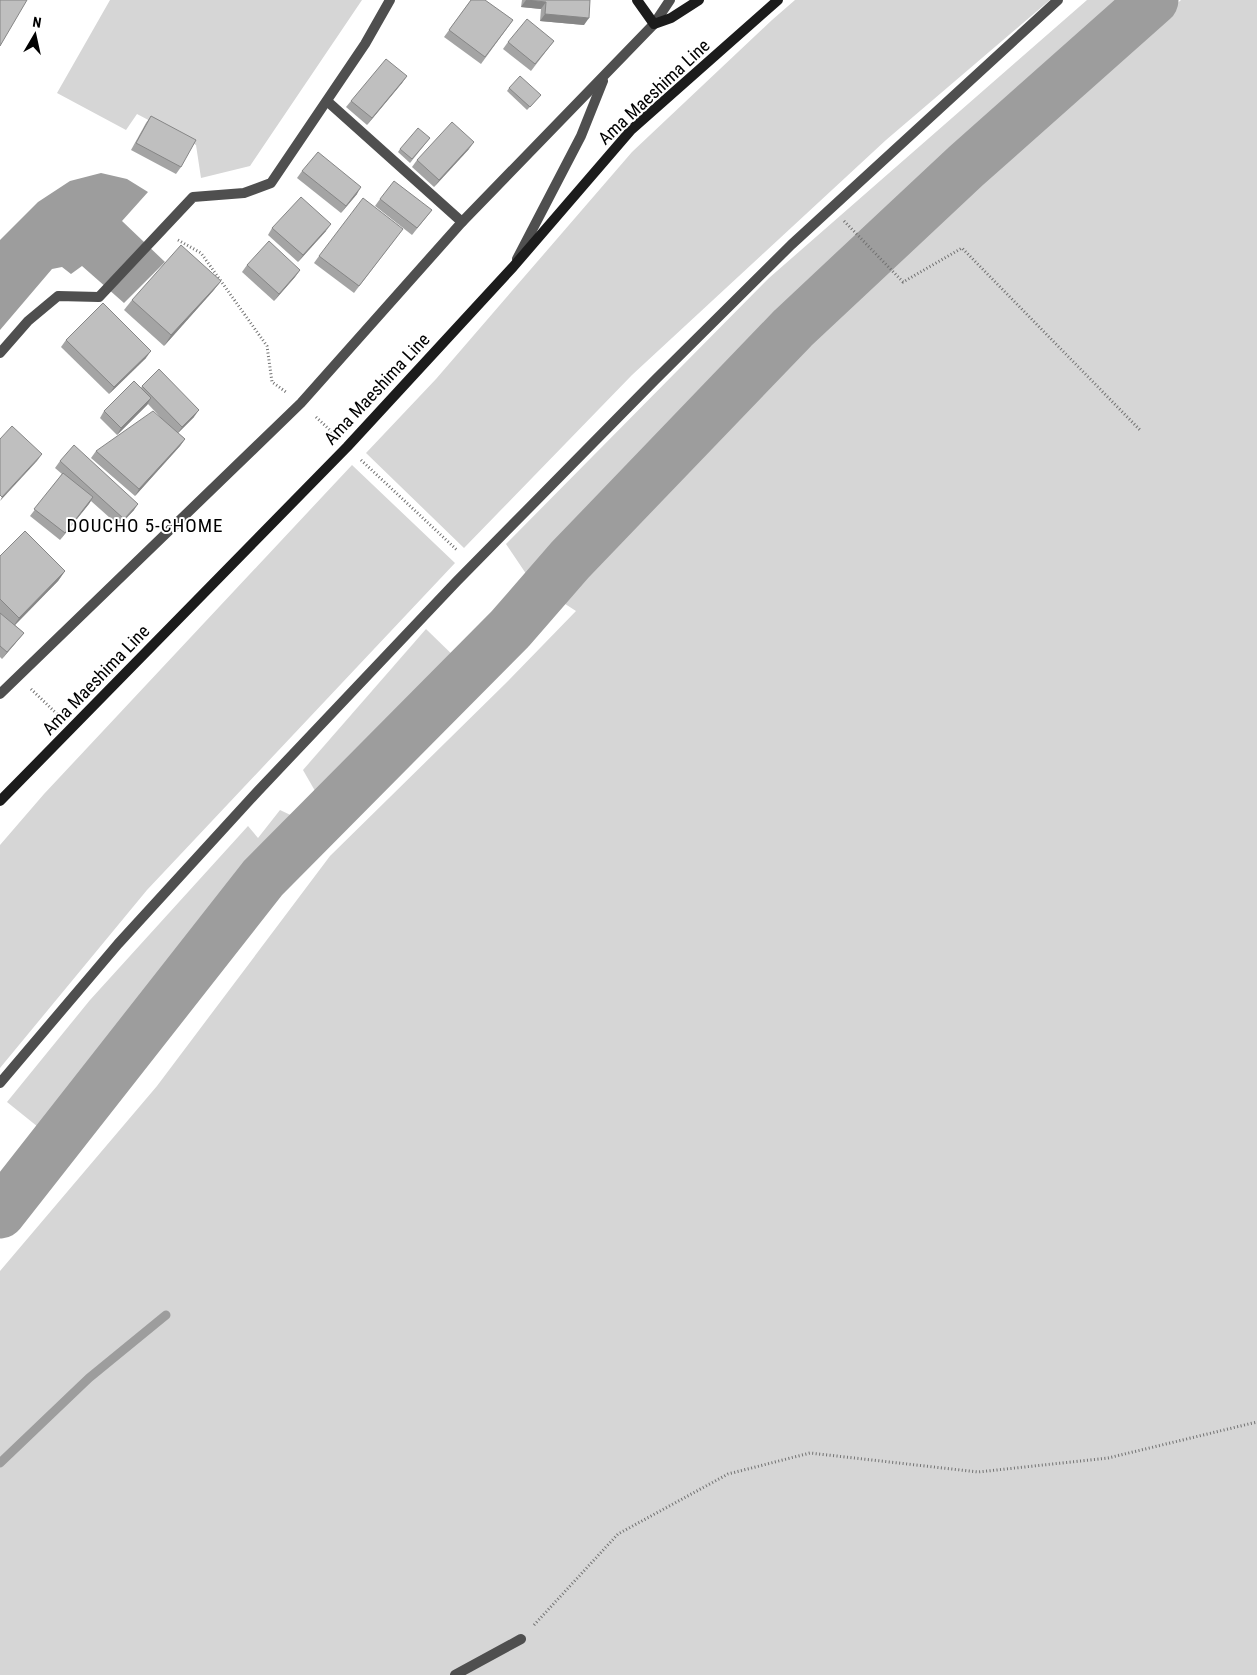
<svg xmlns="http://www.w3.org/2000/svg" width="1257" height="1675" font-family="'Roboto Condensed',sans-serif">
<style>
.green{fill:#d6d6d6}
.water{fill:#9d9d9d}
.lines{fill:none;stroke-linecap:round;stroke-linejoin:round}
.stream{stroke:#9d9d9d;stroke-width:9}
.river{stroke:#9d9d9d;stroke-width:51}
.path{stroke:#717171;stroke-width:3;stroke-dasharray:1 2.5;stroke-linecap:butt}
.lane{stroke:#4f4f4f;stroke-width:10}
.street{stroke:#4f4f4f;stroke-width:10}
.secondary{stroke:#1c1c1c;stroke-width:10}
.wall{fill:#a4a4a4}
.shaded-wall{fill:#868686}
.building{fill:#bfbfbf;stroke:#868686}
.labels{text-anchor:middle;stroke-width:4;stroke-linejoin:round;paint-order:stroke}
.street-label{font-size:18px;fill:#000;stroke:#fff}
.neighbourhood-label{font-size:19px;letter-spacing:1px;fill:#000;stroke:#fff}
</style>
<rect width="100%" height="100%" fill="#fff"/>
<g class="green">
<polygon points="110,0 362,0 250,166 201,178 196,145 137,114 126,130 57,93"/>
<polygon points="795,0 1050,0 886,140 632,375 464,548 366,453 436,379 632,152 772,20"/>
<polygon points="1087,0 1144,0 917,198 755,360 535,587 506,544 769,278"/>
<polygon points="1181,0 1257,0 1257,1675 0,1675 0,1271 157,1086 330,856 506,683 576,611 559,600 755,389 956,201"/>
<polygon points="352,465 455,563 147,890 0,1068 0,845 44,794"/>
<polygon points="426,629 464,666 322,803 303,770"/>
<polygon points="280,810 301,820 258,871 48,1135 7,1102 90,1000 248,826 258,838"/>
</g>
<polygon class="water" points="101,173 127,179 148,192 122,221 165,262 124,303 82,266 71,274 62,267 52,269 0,330 0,240 38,202 70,181"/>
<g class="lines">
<polyline class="stream" points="0,1463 89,1378 166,1315"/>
<polyline class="river" points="0,1213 263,878 510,629 570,560 793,328 966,166 1153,0"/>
<g class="path">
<polyline points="844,221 903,282 962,248 1141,431"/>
<polyline points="178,240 201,253 267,346 272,382 286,392"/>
<polyline points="316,417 333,433"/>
<polyline points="361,460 458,551"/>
<polyline points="31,689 57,714"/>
<polyline points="534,1625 618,1534 728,1474 810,1453 978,1472 1108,1458 1257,1422"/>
</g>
<polyline class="lane" points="455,1675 521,1639"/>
<g class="street">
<polyline points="327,101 462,222"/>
<polyline points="517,259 581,136 603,81"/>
<polyline points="0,353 28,321 58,296 99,297 193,197 244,193 271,183 365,44 390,0"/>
<polyline points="0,694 301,403 462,222 654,24 670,0"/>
<polyline points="0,1083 118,944 258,791 457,581 655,380 791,245 1058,0"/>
</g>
<g class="secondary">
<polyline points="637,0 654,24 671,18 699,0"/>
<polyline points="0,801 347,447 513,267 631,130 778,0"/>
</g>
</g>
<g class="wall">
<polygon points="471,0 513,20 481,64 444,37"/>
<polygon points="522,0 590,0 584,25 540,21 541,9 521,7"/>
<polygon points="554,41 531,71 503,49 508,42"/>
<polygon points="407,76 402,83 367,125 346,107 351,101"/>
<polygon points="509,88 541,95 527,110 507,91"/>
<polygon points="151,116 181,167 176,174 131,150 146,123"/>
<polygon points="430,138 410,163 398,152 400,149"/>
<polygon points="469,149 434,187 412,167 417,160"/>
<polygon points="302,171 357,194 341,213 297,178"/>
<polygon points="380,199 432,210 412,235 375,206"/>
<polygon points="272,228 326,231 298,262 268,235"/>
<polygon points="398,235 354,293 314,263 319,256"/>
<polygon points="247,265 300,270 295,277 274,301 242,272"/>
<polygon points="221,281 213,291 164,346 124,310 132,300"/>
<polygon points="66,340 146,358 109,394 61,347"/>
<polygon points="142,386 194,417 178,433 185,439 180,446 135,496 91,458 96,451 163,420 148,404 117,435 100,418 104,411 141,388"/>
<polygon points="60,461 134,510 119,526 91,501 60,540 30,516 62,474 55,468"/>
<polygon points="0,556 65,571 58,581 15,625 24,633 2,659 0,657"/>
</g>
<g class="shaded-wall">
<polygon points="526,0 546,2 541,9 521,7"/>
<polygon points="545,14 589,18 584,25 540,21"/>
<polygon points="407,76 402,83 367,125 372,118"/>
<polygon points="474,142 469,149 434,187 439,180"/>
<polygon points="361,187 357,194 341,213 346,206"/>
<polygon points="331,224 326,231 298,262 303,255"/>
<polygon points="300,270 295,277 274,301 279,294"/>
<polygon points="221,281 213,291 164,346 171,335"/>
<polygon points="151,351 146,358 109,394 114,387"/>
<polygon points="151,398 147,405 117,435 121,428"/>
<polygon points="199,410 194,417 177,434 182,427"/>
<polygon points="185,439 180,446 135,496 139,489"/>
<polygon points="42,454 37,461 0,501 2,497"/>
<polygon points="93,497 89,504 60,540 65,533"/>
<polygon points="138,504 134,510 119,526 124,519"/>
<polygon points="65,571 58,581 12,628 19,618"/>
<polygon points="24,633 19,639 2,659 7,652"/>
</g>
<g class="building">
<polygon points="0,0 27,0 0,46"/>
<polygon points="471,0 485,0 513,20 485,57 449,30"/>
<polygon points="526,0 590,0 589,18 545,14 546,2"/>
<polygon points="527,19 554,41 535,64 508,42"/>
<polygon points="386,59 407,76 372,118 351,101"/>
<polygon points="520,76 541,95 530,107 509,88"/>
<polygon points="151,116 196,140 181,167 136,143"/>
<polygon points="452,122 474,142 439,180 417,160"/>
<polygon points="418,128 430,138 412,159 400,149"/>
<polygon points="318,152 361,187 346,206 302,171"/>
<polygon points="394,181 432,210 417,228 380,199"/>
<polygon points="301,197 331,224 303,255 272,228"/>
<polygon points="363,198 403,229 359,286 319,256"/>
<polygon points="269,241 300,270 279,294 247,265"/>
<polygon points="181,245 221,281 171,335 132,300"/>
<polygon points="103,303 151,351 114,387 66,340"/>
<polygon points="159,369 199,410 182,427 142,386"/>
<polygon points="134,381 151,398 121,428 104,411"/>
<polygon points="153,411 185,439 139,489 96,451"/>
<polygon points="12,426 42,454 2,497 0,495 0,439"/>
<polygon points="74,445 138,504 124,519 60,461"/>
<polygon points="63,473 93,497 65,533 34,509"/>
<polygon points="25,531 65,571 19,618 0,599 0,556"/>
<polygon points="0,613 24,633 7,652 0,646"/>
</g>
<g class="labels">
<g class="street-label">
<text transform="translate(654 92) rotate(-43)" y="6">Ama Maeshima Line</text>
<text transform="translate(377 389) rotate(-47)" y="6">Ama Maeshima Line</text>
<text transform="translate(96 680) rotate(-46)" y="6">Ama Maeshima Line</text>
</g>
<g class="neighbourhood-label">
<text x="145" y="532">DOUCHO 5-CHOME</text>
</g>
</g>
<g transform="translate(35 35) rotate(9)" stroke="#ffffff" stroke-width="4" paint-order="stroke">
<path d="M0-4L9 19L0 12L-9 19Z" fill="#000000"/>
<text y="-8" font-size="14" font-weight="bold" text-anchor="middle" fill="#000000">N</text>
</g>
</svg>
